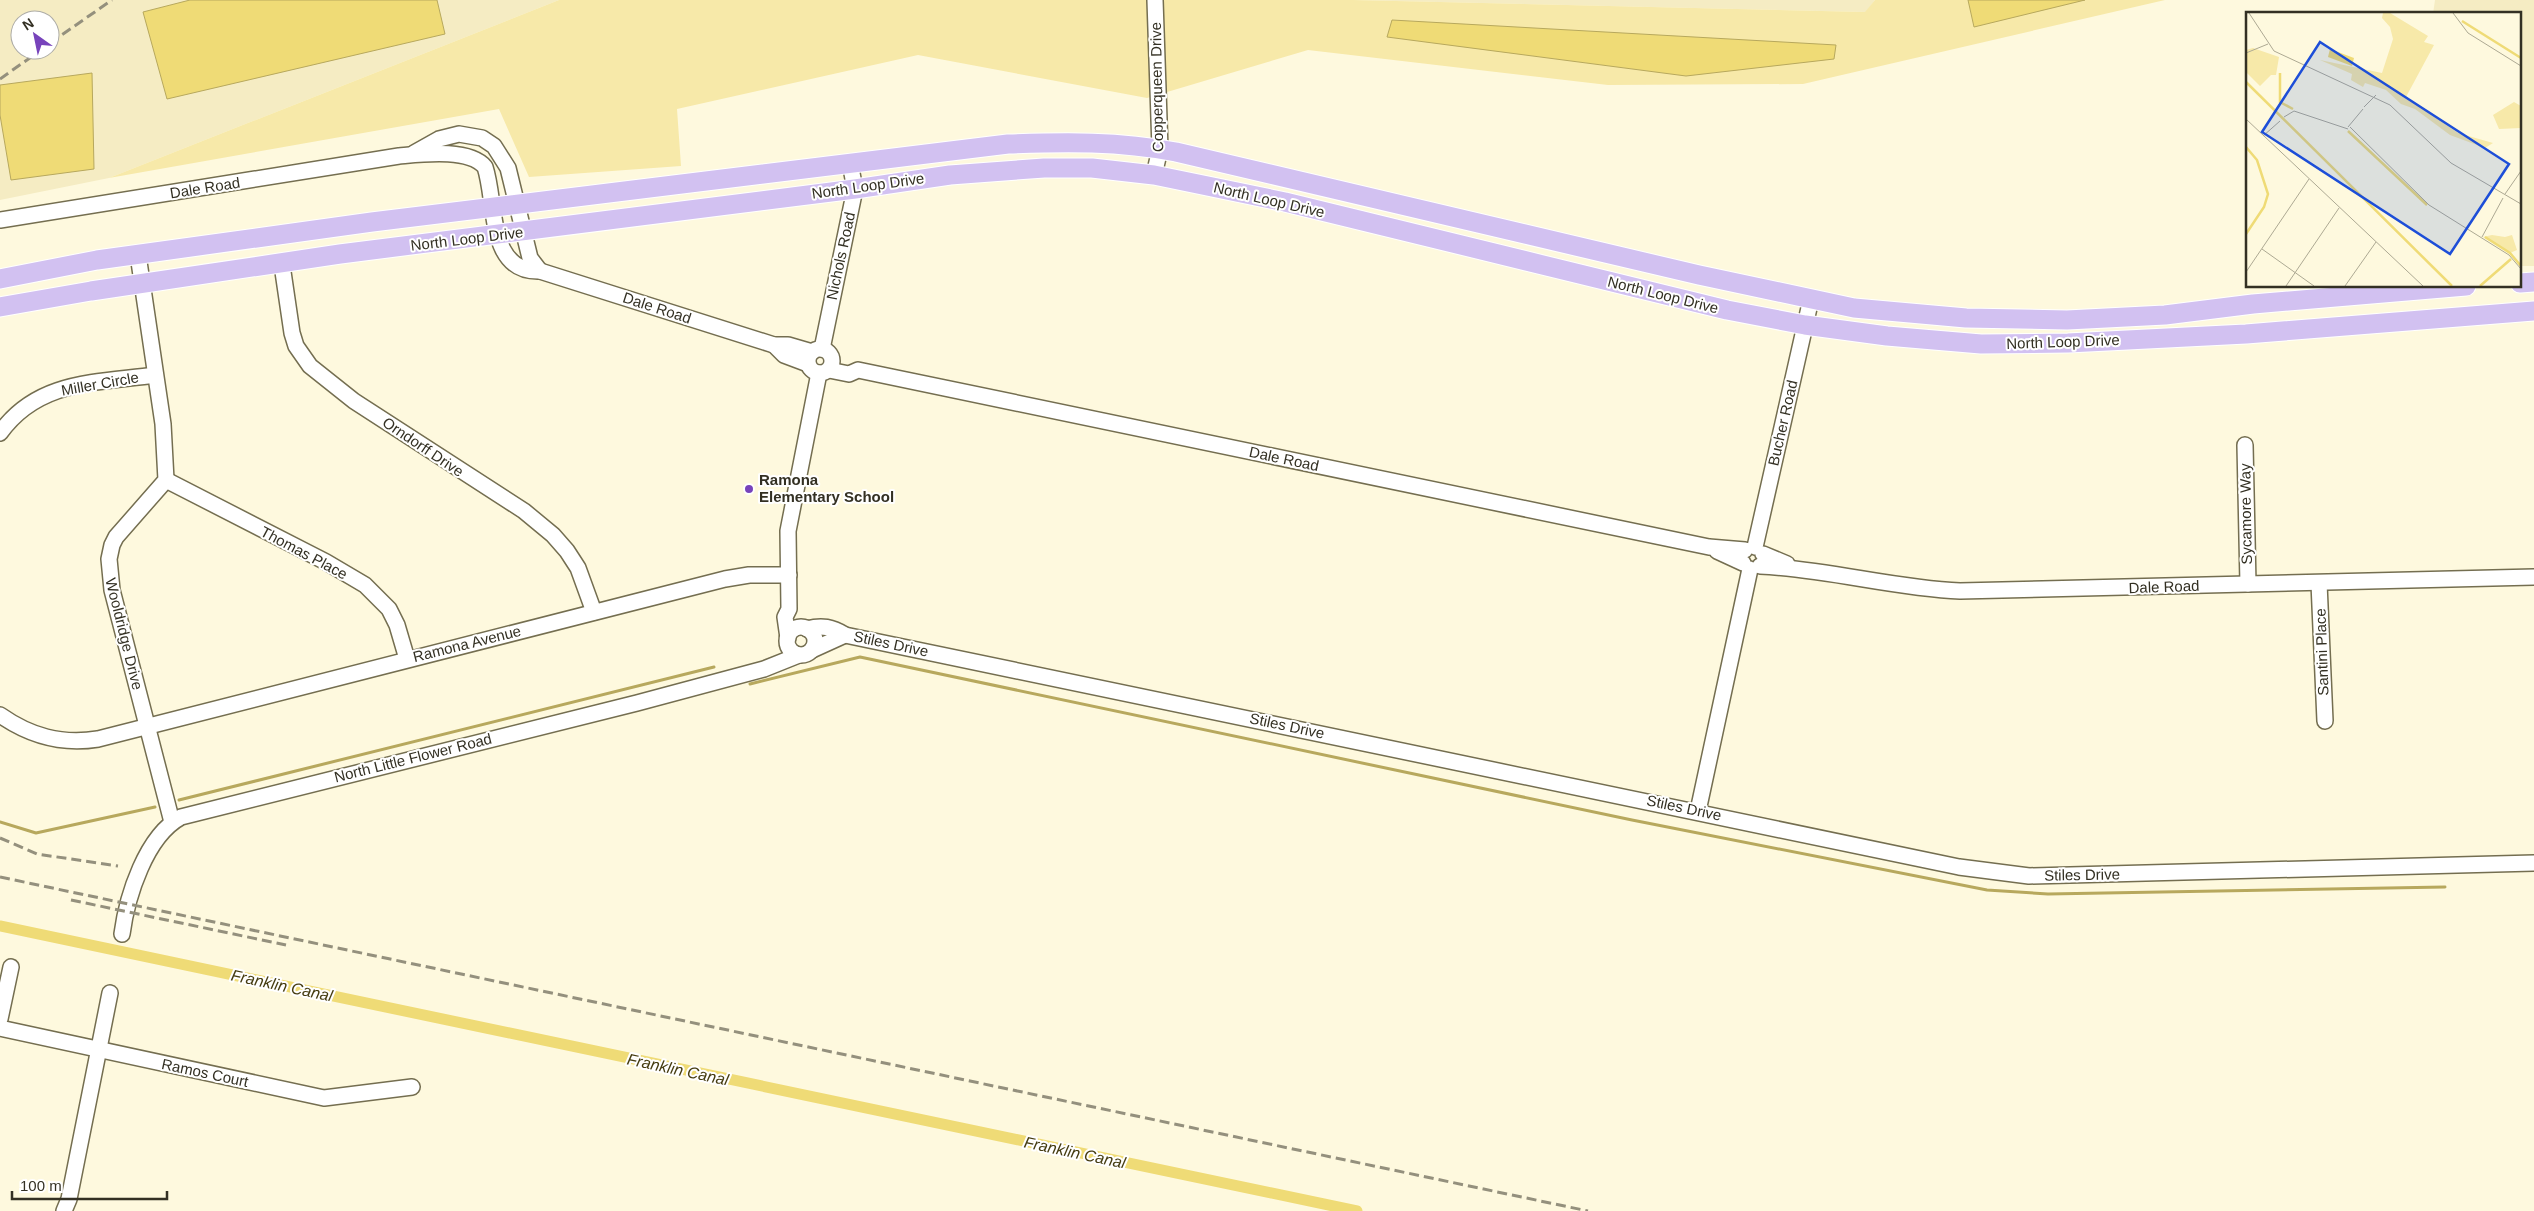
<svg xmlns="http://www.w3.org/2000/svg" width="2534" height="1211" font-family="Helvetica,sans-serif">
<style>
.built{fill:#f5ecc3;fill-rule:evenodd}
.green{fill:#f7e9a9}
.water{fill:#efdb76;stroke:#b7a85d}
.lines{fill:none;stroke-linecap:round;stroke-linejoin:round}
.stream{stroke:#b7a85d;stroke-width:3}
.canal{stroke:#efdb76;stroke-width:11}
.minor-casing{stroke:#746e50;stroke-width:18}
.major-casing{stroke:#fff;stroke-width:21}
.minor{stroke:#fff;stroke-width:15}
.major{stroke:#d2c1f1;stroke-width:19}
.rail{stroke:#94907d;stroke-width:3;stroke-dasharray:10 5;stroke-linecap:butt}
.poi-dot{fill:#7743bb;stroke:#fff;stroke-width:2}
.labels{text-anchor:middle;stroke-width:4;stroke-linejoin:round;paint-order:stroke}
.street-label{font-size:15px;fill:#333023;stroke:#fff}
.poi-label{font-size:15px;font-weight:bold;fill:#333023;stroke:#fff;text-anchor:start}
.water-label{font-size:16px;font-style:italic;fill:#463d12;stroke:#fff}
.inset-river{fill:none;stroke:#efdb76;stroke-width:2.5}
.inset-road{fill:none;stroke:#ada993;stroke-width:1}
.view{fill:#1d4ed8;fill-opacity:0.15;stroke:#1d4ed8;stroke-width:2.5}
.inset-edge{fill:none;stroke:#333023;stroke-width:2.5}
</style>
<rect width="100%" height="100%" fill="#fef9de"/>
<g class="built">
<path d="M 0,0 L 559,0 L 109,178 L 0,200 ZM 20,20 L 50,20 L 50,50 L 20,50 Z"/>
<polygon points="1353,0 1875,0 1866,12"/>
<polygon points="2435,0 2534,0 2534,266 2520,266 2520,14 2433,14"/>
</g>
<polygon class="green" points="559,0 1353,0 1865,12 1875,0 2165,0 1803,84 1608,85 1308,50 1147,98 918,55 677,109 681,166 529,177 499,109 109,178"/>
<g class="water">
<polygon points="190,0 437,0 445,34 167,99 143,12"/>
<polygon points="1968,0 2085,0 1974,27"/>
<polygon points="1392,20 1836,45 1834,59 1686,76 1387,37"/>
<polygon points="92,73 94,169 11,180 0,115 0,85"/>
</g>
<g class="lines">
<g class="stream">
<polyline points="750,684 860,657 1632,820 1987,890 2048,894 2445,887"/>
<polyline points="179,800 714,667"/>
<polyline points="0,822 36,833 155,807"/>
</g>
<polyline class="canal" points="0,926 1357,1211"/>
<g class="minor-casing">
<g id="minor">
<polyline points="414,153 439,139 459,134 482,138 494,146 508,168 530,258 540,271"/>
<polyline points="1154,175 1160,149 1155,0"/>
<path d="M 0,220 L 399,156 C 422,154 469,148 485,167 C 497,203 487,273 540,271 L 774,345 L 788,345 L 812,352"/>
<polyline points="138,255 163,424 166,480 116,537 112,545 109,559 112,590 172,822"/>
<polyline points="282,265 292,333 296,346 310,366 354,401 524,511 553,535 567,551 578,568 594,612"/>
<polyline points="774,345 784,355 808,364"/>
<polyline points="822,349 855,189 850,163"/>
<circle cx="820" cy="361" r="12"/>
<polyline points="829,370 849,374 858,370 1709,547 1745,550"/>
<path d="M 0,433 C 38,380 96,383 155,375"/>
<polyline points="2245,445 2248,584"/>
<polyline points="166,480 326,562 365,585 389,609 397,625 407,659"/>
<polyline points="1755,547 1811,299"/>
<polyline points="1717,551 1743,563"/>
<polyline points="1763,554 1787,564"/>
<path d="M 1760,566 C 1828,569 1893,588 1960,591 L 2534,577"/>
<polyline points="2319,583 2325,721"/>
<circle cx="801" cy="641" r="14"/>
<path d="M 807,629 C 822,625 832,627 845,635 L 1959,867 L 2029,876 L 2534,863"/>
<polyline points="788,638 785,617 789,609 788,531 819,373"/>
<polyline points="812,650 845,635"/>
<path d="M 0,715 C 30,736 61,745 98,739 L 725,579 L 749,575 L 789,575"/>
<polyline points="1698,811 1750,569"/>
<path d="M 122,934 C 127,896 146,836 181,817 L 637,703 L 764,669 L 799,655"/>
<polyline points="0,1019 11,967"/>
<polyline points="0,1028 324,1098 412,1087"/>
<polyline points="64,1211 69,1199 110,993"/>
</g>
</g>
<g class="major-casing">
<g id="major">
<path d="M 0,279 L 97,260 L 372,222 L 1008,144 C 1066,142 1118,141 1176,152 L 1699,275 L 1854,308 L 1966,318 L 2067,320 L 2165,315 L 2253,304 L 2466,286"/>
<polyline points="2520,283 2534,282"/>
<polyline points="0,307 91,291 340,254 855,189 950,175 1044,168 1092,168 1154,175 1285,202 1727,310 1805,325 1887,336 1981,344 2068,343 2246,334 2534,311"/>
</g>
</g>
<use href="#minor" class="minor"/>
<use href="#major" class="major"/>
<g class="rail">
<polyline points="50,43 112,0"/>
<polyline points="0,79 41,50"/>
<polyline points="0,838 37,854 118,866"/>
<polyline points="0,877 1588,1211"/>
<polyline points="71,900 286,945"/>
</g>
</g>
<circle class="poi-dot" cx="749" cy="489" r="5"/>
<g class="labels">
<g class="street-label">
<text transform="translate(1157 87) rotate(-91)" y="5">Copperqueen Drive</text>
<text transform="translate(868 186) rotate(-8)" y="5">North Loop Drive</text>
<text transform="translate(205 188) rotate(-9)" y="5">Dale Road</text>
<text transform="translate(1269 200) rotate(13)" y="5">North Loop Drive</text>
<text transform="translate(467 239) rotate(-7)" y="5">North Loop Drive</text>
<text transform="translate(841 256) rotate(-78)" y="5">Nichols Road</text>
<text transform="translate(1663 295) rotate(14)" y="5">North Loop Drive</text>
<text transform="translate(657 308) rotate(18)" y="5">Dale Road</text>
<text transform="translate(2063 342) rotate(-2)" y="5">North Loop Drive</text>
<text transform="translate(100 384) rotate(-10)" y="5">Miller Circle</text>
<text transform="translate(1783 423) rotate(-77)" y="5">Bucher Road</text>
<text transform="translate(423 447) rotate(34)" y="5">Orndorff Drive</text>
<text transform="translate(1284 459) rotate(12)" y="5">Dale Road</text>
<text transform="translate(2246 514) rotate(-91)" y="5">Sycamore Way</text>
<text transform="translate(304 553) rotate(28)" y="5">Thomas Place</text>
<text transform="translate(2164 587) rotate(-2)" y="5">Dale Road</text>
<text transform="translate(124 634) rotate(76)" y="5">Wooldridge Drive</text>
<text transform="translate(467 644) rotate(-14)" y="5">Ramona Avenue</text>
<text transform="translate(891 644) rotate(12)" y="5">Stiles Drive</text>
<text transform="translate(2322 652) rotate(-92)" y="5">Santini Place</text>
<text transform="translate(1287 726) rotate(12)" y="5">Stiles Drive</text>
<text transform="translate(413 758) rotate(-14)" y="5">North Little Flower Road</text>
<text transform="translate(1684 808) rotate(12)" y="5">Stiles Drive</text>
<text transform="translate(2082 875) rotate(-1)" y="5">Stiles Drive</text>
<text transform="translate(205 1073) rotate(12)" y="5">Ramos Court</text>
</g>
<g class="poi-label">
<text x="759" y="485">Ramona<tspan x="759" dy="17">Elementary School</tspan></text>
</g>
<g class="water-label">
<text transform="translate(282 985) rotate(12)" y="6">Franklin Canal</text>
<text transform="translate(678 1069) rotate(12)" y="6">Franklin Canal</text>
<text transform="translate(1075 1152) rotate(12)" y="6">Franklin Canal</text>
</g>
</g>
<g transform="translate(2246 12)">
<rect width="275" height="275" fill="#fef9de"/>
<path d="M 137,1 L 144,1 L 182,24 L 178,30 L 188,33 L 160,85 L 212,121 L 247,131 L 239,136 L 204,123 L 169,97 L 155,92 L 140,78 L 119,71 L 117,75 L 105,68 L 106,62 L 74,48 L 136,61 L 147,27 L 144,15 L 136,6 ZM 7,36 L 33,45 L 30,63 L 25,63 L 14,74 L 0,60 L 0,38 ZM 268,90 L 275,94 L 275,116 L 253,117 L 247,103 ZM 246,223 L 259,225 L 266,223 L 271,238 L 264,241 L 237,225 Z" fill="#f7e9a9"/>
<path d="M 84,37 L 108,46 L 106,54 L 82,45 Z" fill="#efdb76"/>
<path class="inset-river" d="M 216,9 L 275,46M 34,61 L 34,90 L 47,97M 0,70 L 206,274M 102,119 L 181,193M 0,135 L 11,148 L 22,182 L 18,195 L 0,222M 239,225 L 264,241 L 275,254M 234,274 L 265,247"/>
<path class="inset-road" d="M 3,1 L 28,39 L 144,93 L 205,151 L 275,192M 207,1 L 222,21 L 275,54M 0,41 L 22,32M 118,95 L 130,83M 38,105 L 48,99 L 102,117M 0,107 L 177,274M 102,115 L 117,97M 104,115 L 183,193 L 263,243 L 275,257M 17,124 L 34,109M 259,182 L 275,159M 236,225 L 257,186M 16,237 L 68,274M 0,260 L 63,167M 40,274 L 93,196M 99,274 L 130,230"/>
<path class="view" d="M 74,30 L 263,152 L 204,242 L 16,120 Z"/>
<rect width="275" height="275" class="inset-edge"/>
</g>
<g transform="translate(35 35) rotate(327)"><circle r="24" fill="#ffffff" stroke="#adaca7"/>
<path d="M0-4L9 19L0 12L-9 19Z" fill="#7743bb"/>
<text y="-8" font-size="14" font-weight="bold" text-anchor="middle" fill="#333023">N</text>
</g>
<path d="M12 1191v8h155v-8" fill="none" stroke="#333023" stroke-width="2.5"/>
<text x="20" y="1191" font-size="15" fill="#333023" stroke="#ffffff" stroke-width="4" paint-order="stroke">100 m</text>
</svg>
